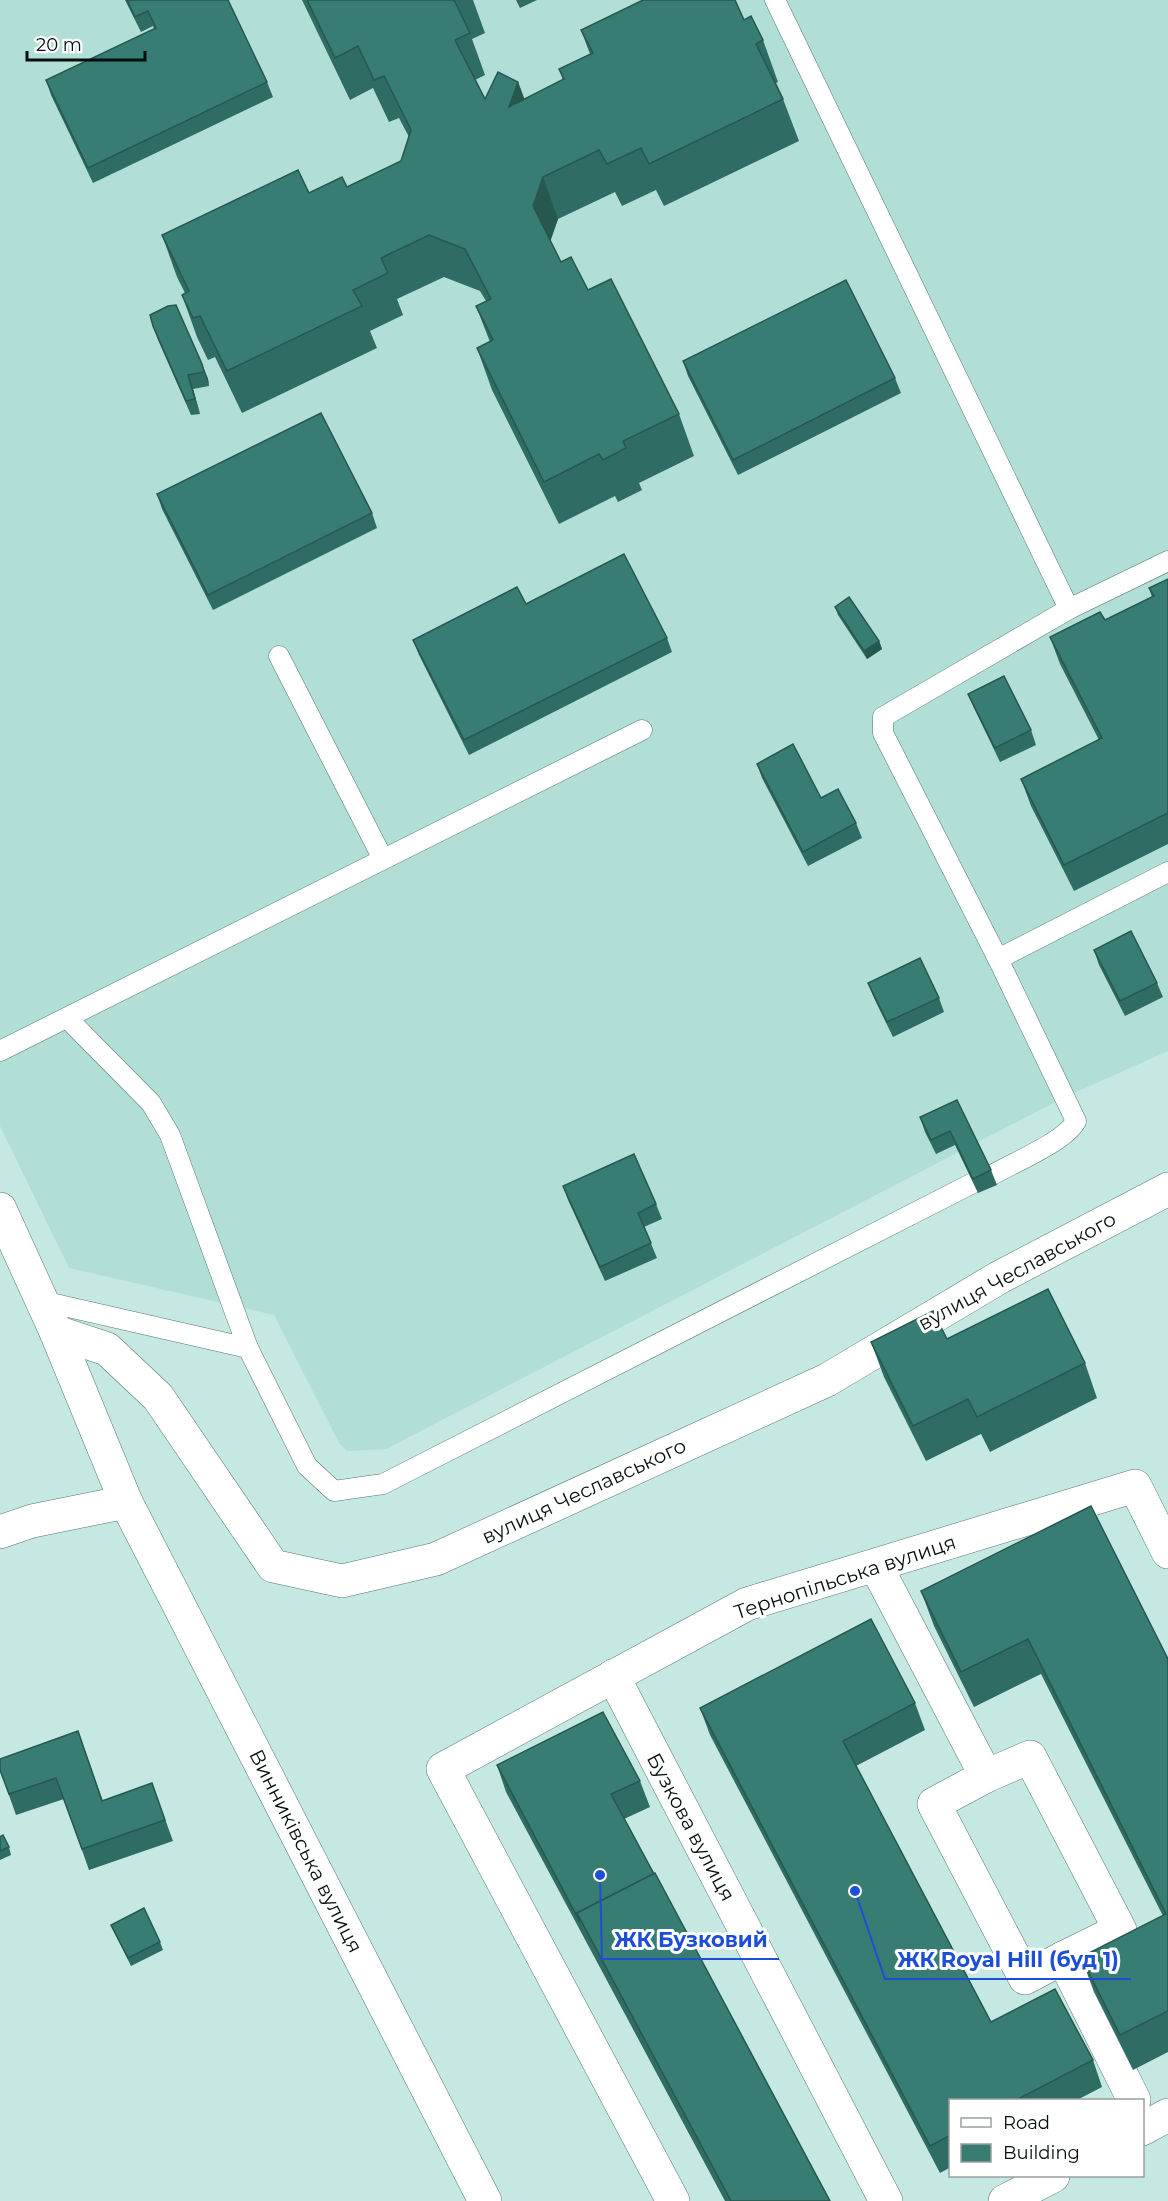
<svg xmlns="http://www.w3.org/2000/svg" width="1168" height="2201" font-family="Montserrat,sans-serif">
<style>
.built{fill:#b1ded6}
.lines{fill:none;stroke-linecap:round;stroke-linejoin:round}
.lane-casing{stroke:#577772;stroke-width:21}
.street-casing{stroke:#577772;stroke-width:34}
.secondary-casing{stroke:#577772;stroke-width:34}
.lane{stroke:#fff;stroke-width:20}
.street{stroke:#fff;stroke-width:33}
.secondary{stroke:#fff;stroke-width:33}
.wall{fill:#2f6c63}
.shaded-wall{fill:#265850}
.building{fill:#377d73;stroke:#265850;stroke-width:1.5}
.labels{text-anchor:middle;stroke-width:6;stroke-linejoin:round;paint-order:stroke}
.street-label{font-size:20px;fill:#040f0d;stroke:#fff}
.leader{fill:none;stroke:#1d4ed8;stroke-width:2}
.callout-dot{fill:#1d4ed8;stroke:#fff;stroke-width:2}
.callout-label{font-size:21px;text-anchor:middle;font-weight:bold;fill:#1d4ed8;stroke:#fff;stroke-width:6;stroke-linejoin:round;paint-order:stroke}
</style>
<rect width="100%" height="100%" fill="#c5e9e2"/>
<polygon class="built" points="0,0 1168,0 1168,1051 1065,1097 386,1449 347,1451 339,1443 274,1315 69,1268 0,1126"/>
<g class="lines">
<g class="lane-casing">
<g id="lane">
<polyline points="775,0 1069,609"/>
<polyline points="279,656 383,859"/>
<polyline points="998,959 1168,872"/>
<polyline points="67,1018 151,1103 170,1135 248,1348"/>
<polyline points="0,1051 642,730"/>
<path d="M 992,1175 C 1013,1163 1066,1141 1076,1121 L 998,959 L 883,733 L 883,717 L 1069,609 L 1168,561"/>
<polyline points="42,1301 248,1348 307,1466 334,1491 383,1484 973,1183"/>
</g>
</g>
<g class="street-casing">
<g id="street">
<polyline points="56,1332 107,1349 158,1397 273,1566 342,1581 436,1559 827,1380 1000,1277 1168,1189"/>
<polyline points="0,1532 32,1521 126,1502"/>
<polyline points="876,1566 986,1776 934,1804 1025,1978 1063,1958 1134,2100"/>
<polyline points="613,1676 886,2201"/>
<polyline points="986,1776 1030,1757 1120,1930 1063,1958"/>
<polyline points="1142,2129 1168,2115"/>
<polyline points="673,2201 443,1769 747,1604 1135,1486 1168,1552"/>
<polyline points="1005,2201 1053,2176"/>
</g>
</g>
<g class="secondary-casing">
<polyline id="secondary" points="0,1209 56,1332 126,1502 485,2201"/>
</g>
<use href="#lane" class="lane"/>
<use href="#street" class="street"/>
<use href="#secondary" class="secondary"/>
</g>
<g class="wall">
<polygon points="125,0 228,0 267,82 273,97 93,183 51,95 46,80 154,29 153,26 141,32"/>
<polygon points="302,0 473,0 485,33 472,39 485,75 475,80 485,99 518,82 524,99 563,80 559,69 590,54 581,30 744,20 763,40 778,82 776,83 783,99 799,141 664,206 656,190 622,206 615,192 558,219 550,241 561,262 588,290 679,414 694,456 639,483 642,490 618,502 615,496 559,524 492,390 477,348 490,342 476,306 486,301 480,291 444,277 397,299 403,315 370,331 377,348 242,413 215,357 208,360 197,337 182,295 185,293 177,277 162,235 309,193 347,187 401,161 409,137 399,118 389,122 373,88 350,100"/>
<polygon points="516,0 537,0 520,8"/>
<polygon points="153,326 202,364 208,379 209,386 193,389 200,414 191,415 158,340"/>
<polygon points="683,361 895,378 901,393 738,475 688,376"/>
<polygon points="157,494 372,513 377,528 213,610 162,509"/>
<polygon points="1168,579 1168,844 1074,891 1031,806 1021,779 1099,740 1060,664 1050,637 1105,620 1152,597 1149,588"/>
<polygon points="526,604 667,638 672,652 469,755 419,655 413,640"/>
<polygon points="835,607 879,641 882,649 867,659 838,615"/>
<polygon points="968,694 1031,730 1036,745 1000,762 974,708"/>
<polygon points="757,764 821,798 856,823 862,838 808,866 762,778"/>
<polygon points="1094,950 1157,983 1163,997 1125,1016 1099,965"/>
<polygon points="868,983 939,998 944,1012 893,1037 874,998"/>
<polygon points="957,1100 991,1170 997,1185 978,1193 955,1145 936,1154 925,1132 920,1117"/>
<polygon points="563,1186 656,1204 662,1219 644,1227 657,1258 605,1281 568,1200"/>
<polygon points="947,1339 1085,1363 1097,1398 990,1452 981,1434 926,1461 884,1377 871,1342"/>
<polygon points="921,1591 1168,1659 1168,2052 1133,2070 1094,1992 1081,1957 1163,1916 1041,1674 974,1707 934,1626"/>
<polygon points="915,1703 925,1730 856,1766 991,2022 1093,2060 1102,2087 1077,2100 951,2100 951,2167 940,2173 710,1735 700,1708"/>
<polygon points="78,1731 103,1801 152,1783 173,1841 89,1870 64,1799 16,1815 0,1770"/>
<polygon points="497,1765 640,1781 650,1807 624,1819 830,2201 725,2201 506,1792"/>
<polygon points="0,1837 9,1847 11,1855 0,1860"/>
<polygon points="111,1925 160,1942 163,1950 131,1966"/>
</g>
<g class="shaded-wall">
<polygon points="518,82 534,124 509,107"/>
<polygon points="543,177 558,219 548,248 533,206"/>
<polygon points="202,364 208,379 209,386 204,372"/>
<polygon points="188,375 193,389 200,414 195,399"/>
<polygon points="879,641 882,649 867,659 864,651"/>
</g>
<g class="building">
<polygon points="127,0 228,0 267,82 88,168 46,80 156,28 148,11 135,17"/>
<polygon points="307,0 454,0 470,33 455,40 485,99 498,72 518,82 509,107 564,79 559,69 593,53 581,30 643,0 735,0 744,20 751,16 763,40 756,44 783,99 649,164 641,148 607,164 599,150 543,177 533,206 561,262 571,257 588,290 611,279 679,414 623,441 626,448 603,460 599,454 544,482 477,348 493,340 476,306 491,299 465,249 429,235 381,258 388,273 353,290 362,306 227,371 200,316 193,318 182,295 189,291 162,235 298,170 309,193 342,177 347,187 401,161 411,130 384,76 374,80 358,46 335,58"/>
<polygon points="846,280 895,378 733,460 683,361"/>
<polygon points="176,305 202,364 204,372 188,375 195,399 186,401 153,326 150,315 168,306"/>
<polygon points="321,413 372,513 208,595 157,494"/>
<polygon points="624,554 667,638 464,740 413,640 517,587 526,604"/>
<polygon points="1168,579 1168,813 1064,865 1021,779 1102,738 1050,637 1100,612 1105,620 1154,596 1149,588"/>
<polygon points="849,597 879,641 864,651 835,607"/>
<polygon points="1004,676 1031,730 995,748 968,694"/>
<polygon points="793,744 821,798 838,789 856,823 803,852 757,764"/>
<polygon points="1131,931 1157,983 1120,1001 1094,950"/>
<polygon points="920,958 939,998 887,1022 868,983"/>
<polygon points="957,1100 991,1170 973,1179 950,1131 931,1140 920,1117"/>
<polygon points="634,1154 656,1204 638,1213 651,1243 600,1267 563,1186"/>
<polygon points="1048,1289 1085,1363 977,1417 968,1399 913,1426 871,1342 933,1311 947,1339"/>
<polygon points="1091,1506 1168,1659 1168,2011 1120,2035 1081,1957 1166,1914 1028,1639 961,1672 921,1591"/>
<polygon points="871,1619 915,1703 843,1741 991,2022 1055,1989 1093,2060 1016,2100 951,2100 951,2135 930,2146 700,1708"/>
<polygon points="603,1712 640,1781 611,1794 654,1874 577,1913 580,1922 497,1765"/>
<polygon points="78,1731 102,1801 152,1783 165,1820 82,1849 56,1778 9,1794 0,1770 0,1759"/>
<polygon points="3,1835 9,1847 0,1851 0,1837"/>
<polygon points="655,1873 830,2201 731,2201 577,1913"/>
<polygon points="144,1908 160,1942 128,1958 111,1925"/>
</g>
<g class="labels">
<g class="street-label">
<text transform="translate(1017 1271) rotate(-29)" y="7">вулиця Чеславського</text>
<text transform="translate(584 1491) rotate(-25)" y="7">вулиця Чеславського</text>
<text transform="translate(845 1577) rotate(-18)" y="7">Тернопільська вулиця</text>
<text transform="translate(691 1827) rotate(62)" y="7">Бузкова вулиця</text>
<text transform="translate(306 1851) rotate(63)" y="7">Винниківська вулиця</text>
</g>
</g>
<path class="leader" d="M600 1875L602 1959H779M855 1891L885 1979H1131"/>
<g class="callout-dot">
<circle cx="600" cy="1875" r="6"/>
<circle cx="855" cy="1891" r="6"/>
</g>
<g class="callout-label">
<text x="691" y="1947">ЖК Бузковий</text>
<text x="1008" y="1967">ЖК Royal Hill (буд 1)</text>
</g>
<rect x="949" y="2099" width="195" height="78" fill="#ffffff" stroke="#9b9f9e" stroke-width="1.5"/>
<rect x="961" y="2118" width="30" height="9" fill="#ffffff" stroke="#9b9f9e" stroke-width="1.5"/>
<text x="1003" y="2129" font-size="18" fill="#040f0d">Road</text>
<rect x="961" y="2144" width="30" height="18" fill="#377d73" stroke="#9b9f9e" stroke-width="1.5"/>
<text x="1003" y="2159" font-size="18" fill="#040f0d">Building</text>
<path d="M27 51v9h118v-9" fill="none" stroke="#040f0d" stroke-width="3"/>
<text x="36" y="51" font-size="18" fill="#040f0d" stroke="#ffffff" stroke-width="4.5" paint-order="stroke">20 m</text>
</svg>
